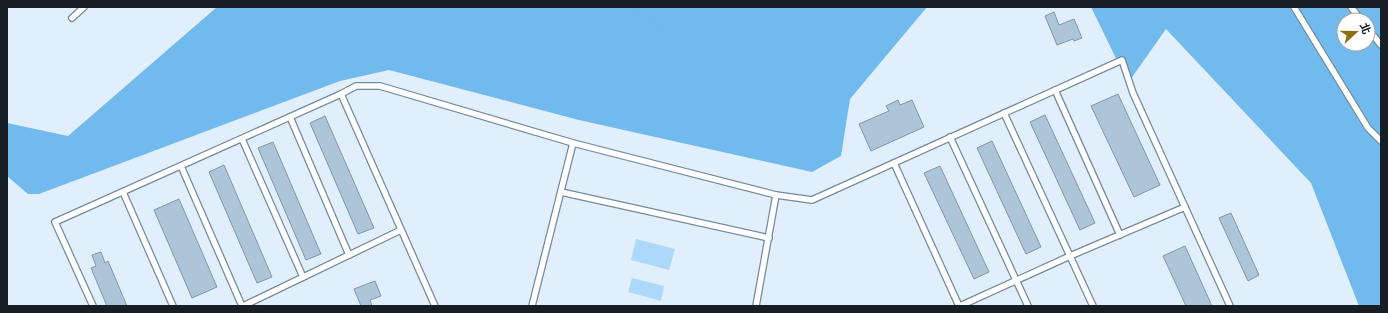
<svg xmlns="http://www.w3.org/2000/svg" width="1388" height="313" font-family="Inter,'Noto Sans TC',sans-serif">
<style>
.green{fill:#acd9f9}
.forest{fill:#70baed;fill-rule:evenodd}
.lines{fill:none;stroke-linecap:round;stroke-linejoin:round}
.stream{stroke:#6fb9ec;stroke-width:3}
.building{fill:#acc5d8;stroke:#8097a9}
.lane-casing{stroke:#738b9c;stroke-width:8}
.lane{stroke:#fff;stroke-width:5.5}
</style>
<rect width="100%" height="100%" fill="#e0effb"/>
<g class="green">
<polygon points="636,239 675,249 669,270 631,260"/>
<polygon points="632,278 664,286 661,301 628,292"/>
</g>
<g class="forest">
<polygon points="217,7 927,7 850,99 841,156 812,172 579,120 389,70 340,81 39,194 28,194 7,176 7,123 68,136"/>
<path d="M 1091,7 L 1381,7 L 1381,306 L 1359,306 L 1311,183 L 1166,29 L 1128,83 ZM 1344,20 L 1368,20 L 1368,44 L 1344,44 Z"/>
</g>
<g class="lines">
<polyline class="stream" points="632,7 664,32"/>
</g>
<g class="building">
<polygon points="1054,12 1059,25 1074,19 1082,38 1074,41 1073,39 1057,45 1045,16"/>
<polygon points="1118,94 1160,185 1134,197 1091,106"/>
<polygon points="898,100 900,105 912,100 924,127 871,151 859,124 889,111 886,106"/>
<polygon points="1045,115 1095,223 1080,230 1030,122"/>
<polygon points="325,116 374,228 358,234 310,123"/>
<polygon points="992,141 1041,247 1026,254 977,148"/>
<polygon points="273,142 321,254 306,260 258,148"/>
<polygon points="224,165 272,277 257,283 209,172"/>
<polygon points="940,166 989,272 974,279 924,173"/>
<polygon points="179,199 217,287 192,298 154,210"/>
<polygon points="1231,213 1259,275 1248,281 1219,218"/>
<polygon points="1185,246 1212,306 1186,306 1163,256"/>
<polygon points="101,252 105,263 108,261 127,306 107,306 91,268 96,266 92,255"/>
<polygon points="375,281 381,296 370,300 372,306 361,306 354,289"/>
</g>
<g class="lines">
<g class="lane-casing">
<g id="lane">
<polyline points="1294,7 1368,128 1381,141"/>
<polyline points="1351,7 1361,20"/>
<polyline points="72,18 84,7"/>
<polyline points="1368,29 1381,45"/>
<polyline points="1055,90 1120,235"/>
<polyline points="341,94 356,86 380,86 573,143 532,306"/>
<polyline points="1004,113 1093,306"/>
<polyline points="290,117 349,255"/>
<polyline points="950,137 1028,306"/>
<polyline points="242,139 303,277"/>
<polyline points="573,143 776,195 812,200 1122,60 1133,93 1230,306"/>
<polyline points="894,163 959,306"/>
<polyline points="181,166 242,306"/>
<polyline points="123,192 173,306"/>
<polyline points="561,192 769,238"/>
<polyline points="93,306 55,222 341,94 435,306"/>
<polyline points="243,306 401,230"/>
<polyline points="756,306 776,195"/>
<polyline points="960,306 1070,256 1185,207"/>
</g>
</g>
<use href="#lane" class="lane"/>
</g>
<rect width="1388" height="313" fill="none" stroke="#161f26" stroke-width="16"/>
<g transform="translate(1356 32) rotate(69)"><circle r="19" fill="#ffffff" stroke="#a2a5a8"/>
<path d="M0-3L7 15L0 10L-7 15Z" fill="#8a6e10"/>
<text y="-6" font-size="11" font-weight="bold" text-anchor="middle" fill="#161f26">北</text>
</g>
</svg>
